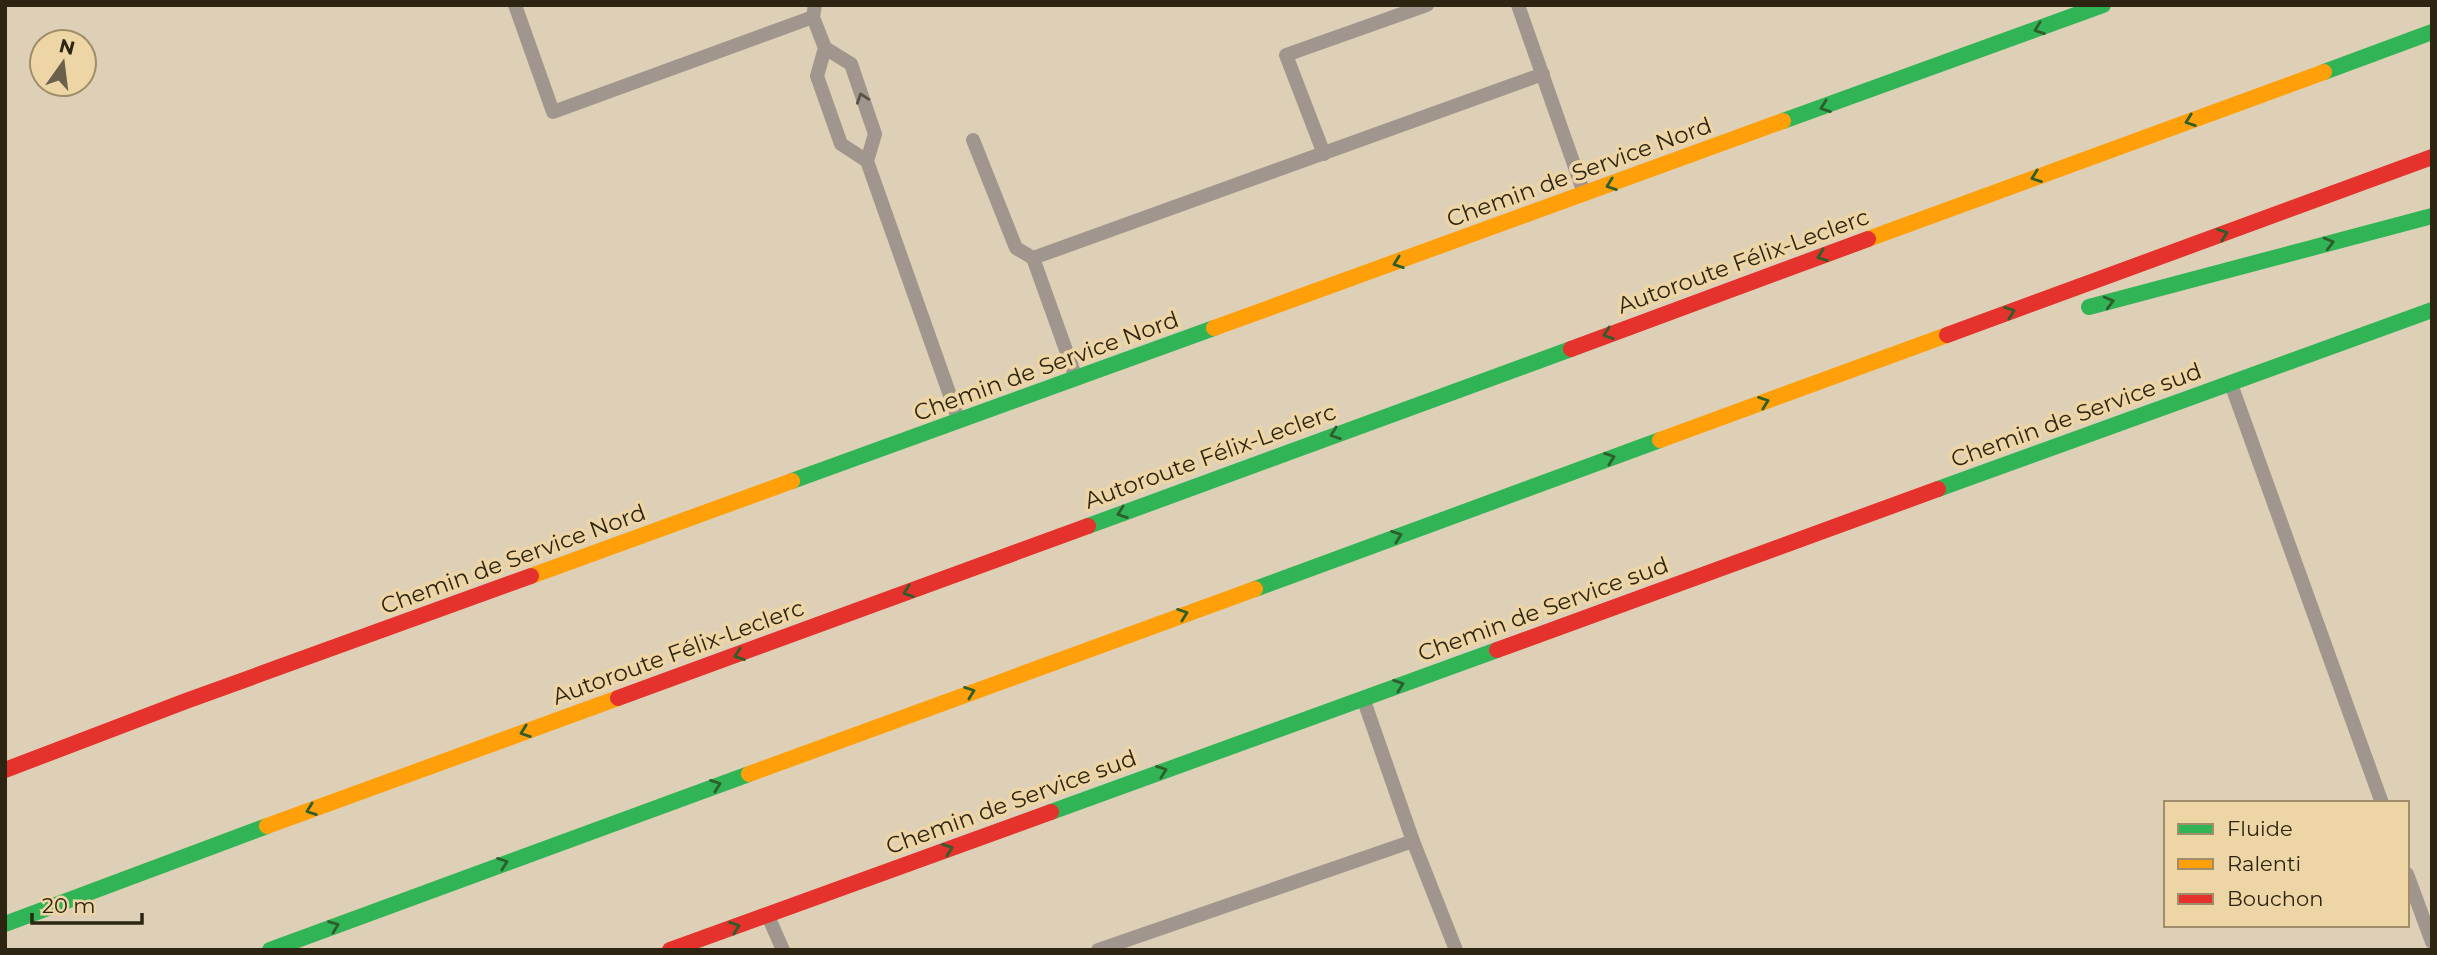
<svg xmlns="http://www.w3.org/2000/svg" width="2437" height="955" font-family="Montserrat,sans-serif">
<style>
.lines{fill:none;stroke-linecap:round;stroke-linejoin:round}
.lane{stroke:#a1968e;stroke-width:14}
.fast{stroke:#30b455;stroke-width:16}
.slow{stroke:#ff9f0a;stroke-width:16}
.jam{stroke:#e5322d;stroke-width:16}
.oneway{stroke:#2e5e2c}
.oneway2{stroke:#5b5243}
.labels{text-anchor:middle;stroke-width:7;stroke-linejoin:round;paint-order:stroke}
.street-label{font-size:23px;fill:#2d2411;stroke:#edd5a6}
</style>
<rect width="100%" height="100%" fill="#ddd0b6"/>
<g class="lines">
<g class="lane">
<polyline points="515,5 553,112 813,17"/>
<polyline points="815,5 813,17 825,48 817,76 841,144 867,161"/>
<polyline points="1518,5 1584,193"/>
<polyline points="825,48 851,64 875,134 867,161 958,418"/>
<polyline points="973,140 1016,248 1033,258"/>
<polyline points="1324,154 1286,55 1427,5"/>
<polyline points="1076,378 1033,258 1543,74"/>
<polyline points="2231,384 2382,803"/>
<polyline points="1413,841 1456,950"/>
<polyline points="2407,874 2432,942"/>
<polyline points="768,916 783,950"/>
<polyline points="1098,950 1413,841 1363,698"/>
</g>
<g class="fast">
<polyline points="2324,72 2432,32"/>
<polyline points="1783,121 2103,5"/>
<polyline points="2089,307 2432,216"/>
<polyline points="792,481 1214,328"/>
<polyline points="1938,489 2432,310"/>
<polyline points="1088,526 1571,349"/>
<polyline points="1255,589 1660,440"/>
<polyline points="1051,812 1497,650"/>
<polyline points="5,924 267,826"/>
<polyline points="270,950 749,774"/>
</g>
<g class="slow">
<polyline points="1868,239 2324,72"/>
<polyline points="1214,328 1783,121"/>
<polyline points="1660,440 1947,335"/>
<polyline points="531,576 792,481"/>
<polyline points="749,774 1255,589"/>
<polyline points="267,826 618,698"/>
</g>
<g class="jam">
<polyline points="1947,335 2432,157"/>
<polyline points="1571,349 1868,239"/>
<polyline points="1497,650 1938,489"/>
<polyline points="618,698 1088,526"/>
<polyline points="5,770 186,701 531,576"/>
<polyline points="670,950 1051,812"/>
</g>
</g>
<defs><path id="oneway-chevron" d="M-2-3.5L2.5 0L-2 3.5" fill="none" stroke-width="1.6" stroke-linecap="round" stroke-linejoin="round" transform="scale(1.75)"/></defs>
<g class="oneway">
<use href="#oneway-chevron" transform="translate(2039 29) rotate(160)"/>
<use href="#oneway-chevron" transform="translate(1825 107) rotate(160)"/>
<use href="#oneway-chevron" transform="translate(2190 121) rotate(160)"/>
<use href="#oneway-chevron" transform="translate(2036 177) rotate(160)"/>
<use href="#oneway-chevron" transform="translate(1611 185) rotate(160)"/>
<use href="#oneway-chevron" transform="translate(2223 234) rotate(-20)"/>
<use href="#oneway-chevron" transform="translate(2329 243) rotate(-15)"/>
<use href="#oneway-chevron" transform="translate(1822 256) rotate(160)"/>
<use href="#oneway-chevron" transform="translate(1398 263) rotate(160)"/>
<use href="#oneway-chevron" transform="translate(2109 302) rotate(-15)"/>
<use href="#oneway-chevron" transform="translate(2010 312) rotate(-20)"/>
<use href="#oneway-chevron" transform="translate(1608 334) rotate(160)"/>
<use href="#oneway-chevron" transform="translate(1764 402) rotate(-20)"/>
<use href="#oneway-chevron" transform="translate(1335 434) rotate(160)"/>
<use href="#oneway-chevron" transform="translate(1610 458) rotate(-20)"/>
<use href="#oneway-chevron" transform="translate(1122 513) rotate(160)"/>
<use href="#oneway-chevron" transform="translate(1397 536) rotate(-20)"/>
<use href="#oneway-chevron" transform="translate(908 592) rotate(160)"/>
<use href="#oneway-chevron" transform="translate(1183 614) rotate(-20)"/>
<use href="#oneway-chevron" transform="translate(739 655) rotate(160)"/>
<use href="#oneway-chevron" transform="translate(1399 685) rotate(-20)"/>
<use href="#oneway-chevron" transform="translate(970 692) rotate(-20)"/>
<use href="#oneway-chevron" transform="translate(525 732) rotate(160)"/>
<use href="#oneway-chevron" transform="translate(1162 771) rotate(-20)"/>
<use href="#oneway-chevron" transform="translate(716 785) rotate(-20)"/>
<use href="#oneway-chevron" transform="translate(311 810) rotate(160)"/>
<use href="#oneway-chevron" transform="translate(948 849) rotate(-20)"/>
<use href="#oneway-chevron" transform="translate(503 863) rotate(-20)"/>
<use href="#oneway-chevron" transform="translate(334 926) rotate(-21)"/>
<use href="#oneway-chevron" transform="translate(735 927) rotate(-20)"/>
</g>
<use class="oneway2" href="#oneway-chevron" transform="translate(862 98) rotate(-109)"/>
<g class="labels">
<g class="street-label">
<text transform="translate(1579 172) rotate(-20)" y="8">Chemin de Service Nord</text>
<text transform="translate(1743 261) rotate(-20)" y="8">Autoroute Félix-Leclerc</text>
<text transform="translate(1046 366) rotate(-20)" y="8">Chemin de Service Nord</text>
<text transform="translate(2076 415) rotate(-20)" y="8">Chemin de Service sud</text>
<text transform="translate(1210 456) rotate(-20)" y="8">Autoroute Félix-Leclerc</text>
<text transform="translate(513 559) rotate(-20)" y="8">Chemin de Service Nord</text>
<text transform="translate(1543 609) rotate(-20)" y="8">Chemin de Service sud</text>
<text transform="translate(678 652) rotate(-20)" y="8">Autoroute Félix-Leclerc</text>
<text transform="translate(1011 802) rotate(-20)" y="8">Chemin de Service sud</text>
</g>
</g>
<rect width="2437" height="955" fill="none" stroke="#2d2411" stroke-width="14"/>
<rect x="2164" y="801" width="245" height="126" fill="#edd5a6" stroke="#a08e6a" stroke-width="2"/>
<rect x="2178" y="824" width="35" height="10" fill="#30b455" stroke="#a08e6a" stroke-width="2"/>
<text x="2227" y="836" font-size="21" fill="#2d2411">Fluide</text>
<rect x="2178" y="859" width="35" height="10" fill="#ff9f0a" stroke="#a08e6a" stroke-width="2"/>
<text x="2227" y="871" font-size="21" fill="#2d2411">Ralenti</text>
<rect x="2178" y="894" width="35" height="10" fill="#e5322d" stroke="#a08e6a" stroke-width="2"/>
<text x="2227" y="906" font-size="21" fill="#2d2411">Bouchon</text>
<g transform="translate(63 63) rotate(14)"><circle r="33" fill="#edd5a6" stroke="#a08e6a" stroke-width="2"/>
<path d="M0-5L12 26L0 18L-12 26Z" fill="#6b604b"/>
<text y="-10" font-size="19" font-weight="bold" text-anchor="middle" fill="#2d2411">N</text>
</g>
<path d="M32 913v10h110v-10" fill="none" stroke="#2d2411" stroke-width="3.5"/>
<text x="42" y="913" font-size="21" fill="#2d2411" stroke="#edd5a6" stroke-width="5" paint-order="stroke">20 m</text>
</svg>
